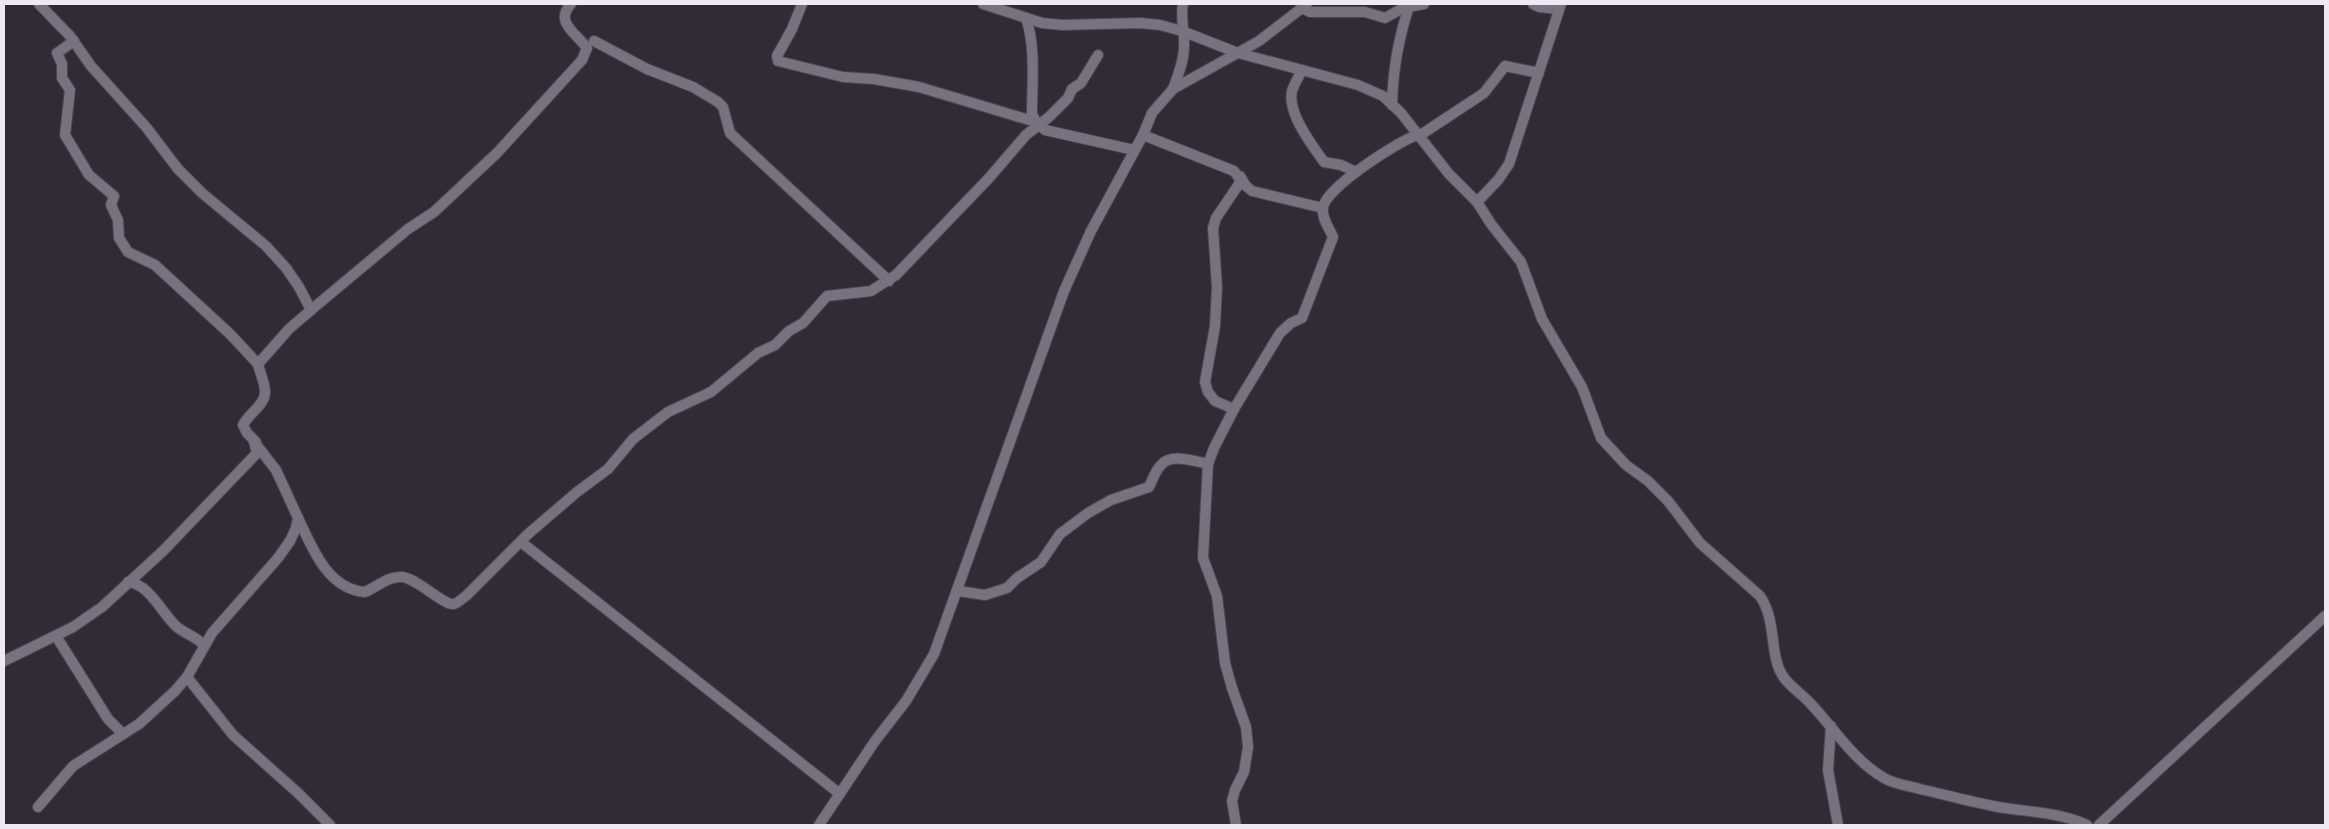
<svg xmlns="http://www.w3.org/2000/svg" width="2329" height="829" font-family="Poppins,sans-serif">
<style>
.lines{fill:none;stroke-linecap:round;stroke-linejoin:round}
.street-casing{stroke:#4d4652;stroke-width:12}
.street{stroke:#797080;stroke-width:10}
</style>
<rect width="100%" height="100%" fill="#322a37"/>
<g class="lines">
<g class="street-casing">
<g id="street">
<polyline points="39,4 70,36 91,66 146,127 178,169 202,193 266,246 286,268 299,287 311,310"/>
<polyline points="802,4 792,29 777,56 778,61 843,77 874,79 919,87 1036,122"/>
<path d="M 983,4 L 1042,23 L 1062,25 L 1140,23 L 1160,25 L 1182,31 L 1238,53 L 1358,85 L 1383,96 L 1401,113 L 1449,174 L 1477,202 L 1491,224 L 1521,262 L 1542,319 L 1582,387 L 1601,438 L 1626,465 L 1648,481 L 1668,501 L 1700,543 L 1760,596 C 1778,622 1768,658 1785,679 C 1792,688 1802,694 1810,703 C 1833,727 1854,761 1884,778 C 1894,784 1909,786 1920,789 C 1946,795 1972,802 1998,807 C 2028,812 2059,812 2087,825"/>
<polyline points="1533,4 1539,7 1559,9"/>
<polyline points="1302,8 1310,12 1365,12 1385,18 1403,8 1424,4"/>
<path d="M 1026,18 C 1036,47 1032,84 1032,114 L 1036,122 L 1045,130 L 1134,150"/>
<polyline points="74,41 57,53 62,64 62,78 70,90 65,135 89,175 114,196 111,205 118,220 119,238 128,252 155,265 230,334 258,364"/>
<polyline points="594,41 647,69 693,87 718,102 723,107 730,133 889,281"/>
<path d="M 1302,70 C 1299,76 1294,84 1292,91 C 1287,113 1312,145 1324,162 L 1341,165 L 1356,172"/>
<path d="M 1173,89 C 1178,75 1184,61 1184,47 C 1185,32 1180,19 1183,4"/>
<path d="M 1392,105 C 1393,68 1398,38 1410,4"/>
<polyline points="1143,135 1234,171 1240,179 1239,184 1216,218 1213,228 1217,287 1215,326 1205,382 1208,392 1215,401 1234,409"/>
<polyline points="1419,136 1484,93 1505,66 1539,73"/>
<polyline points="1240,176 1246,186 1252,191 1323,208"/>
<polyline points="1477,202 1498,180 1509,164 1561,4"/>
<path d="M 298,518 C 312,547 327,589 365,592 C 377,587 388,576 402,577 C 417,578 444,606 454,604 C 458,603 463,598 467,595 L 528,534 L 577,492 L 608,469 L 633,439 L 668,412 L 711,392 L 758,353 L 775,345 L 789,331 L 803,323 L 827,296 L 871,291 L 896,275 L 989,178 L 1026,135 L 1049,117 L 1068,98 L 1072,89 L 1081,83 L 1098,55"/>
<polyline points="521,542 840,794"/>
<path d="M 128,582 C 150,584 162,614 177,627 C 186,634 196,637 204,645"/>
<path d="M 958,591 L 985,595 L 1007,588 L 1017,578 L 1041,562 L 1060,534 L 1088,513 L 1111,500 L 1149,487 C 1153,479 1155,471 1161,465 C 1171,453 1195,461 1208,464"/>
<polyline points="56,636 108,719 123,734"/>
<path d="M 4,661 L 73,627 L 102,607 L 163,551 L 257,453 L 254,442 L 256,442 L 247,433 L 243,425 C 249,413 265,405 265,392 C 265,382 260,374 258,364 L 289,329 L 311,310 L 408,229 L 434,212 L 497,153 L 582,60 L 587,48 C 576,33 554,22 571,4"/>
<polyline points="187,677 233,735 298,793 330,825"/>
<polyline points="1831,726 1828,770 1838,825"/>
<polyline points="38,807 73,766 139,724 175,691 187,677 212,633 278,558 290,541 296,528 298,518 276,470 255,443"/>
<polyline points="819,825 875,741 906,701 934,654 1064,291 1091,231 1143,135 1152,113 1173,89 1259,41 1307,4"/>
<path d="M 1236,825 L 1232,801 L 1235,790 L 1244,772 L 1248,747 L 1246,727 L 1232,688 L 1225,663 L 1217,596 L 1203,558 L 1208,464 L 1214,448 L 1234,409 L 1280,333 L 1291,323 L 1302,318 L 1333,237 C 1329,228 1321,217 1323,207 C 1327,187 1397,142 1417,135"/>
<polyline points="2099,825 2325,616"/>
</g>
</g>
<use href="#street" class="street"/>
</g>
<rect width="2329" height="829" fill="none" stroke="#eee9f2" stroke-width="10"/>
</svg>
